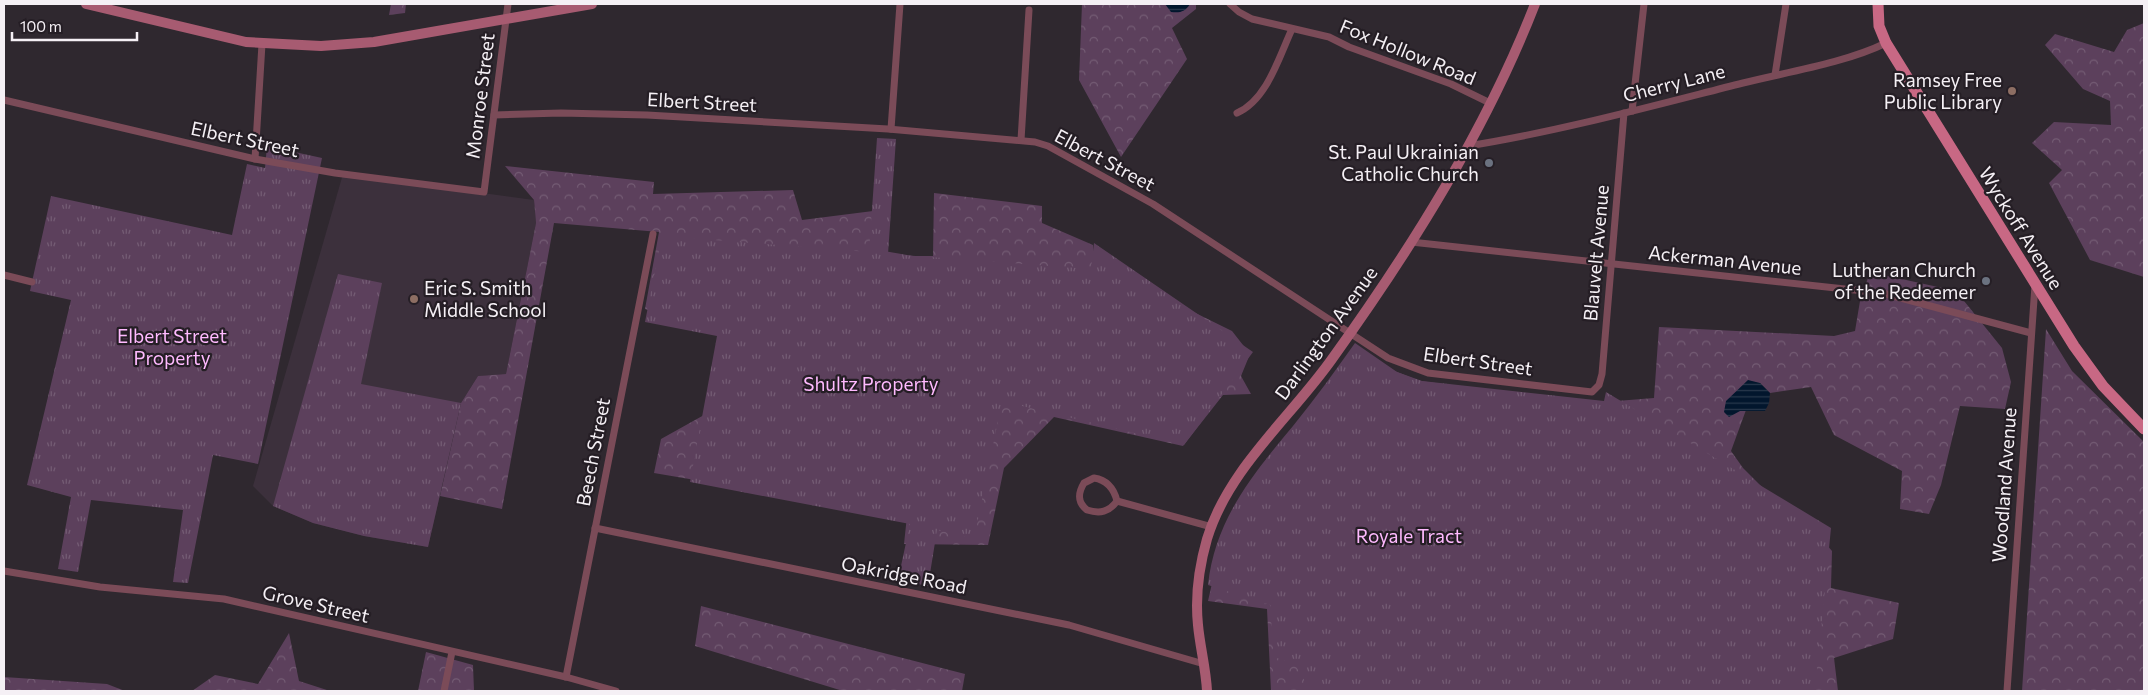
<svg xmlns="http://www.w3.org/2000/svg" width="2148" height="695" font-family="Commissioner,sans-serif">
<style>
.built{fill:#3c303c}
.forest{fill:url(#forest-crowns)}
.park{fill:url(#park-tufts)}
.water{fill:url(#water-rules)}
.lines{fill:none;stroke-linecap:round;stroke-linejoin:round}
.minor{stroke:#7b4b58;stroke-width:7}
.secondary{stroke:#a75b71;stroke-width:10}
.primary{stroke:#c86884;stroke-width:11}
.education-dot{fill:#8d6e63;stroke:#251e25;stroke-width:2}
.worship-dot{fill:#6b7280;stroke:#251e25;stroke-width:2}
.labels{text-anchor:middle;stroke-width:4.5;stroke-linejoin:round;paint-order:stroke}
.street-label{font-size:19px;fill:#f5f0f5;stroke:#251e25}
.poi-label{font-size:19px;fill:#f5f0f5;stroke:#251e25;text-anchor:end}
.park-label{font-size:19px;fill:#ffbaff;stroke:#251e25}
</style>
<defs>
<pattern id="forest-crowns" width="20" height="18" patternUnits="userSpaceOnUse" patternTransform="scale(1.25)"><rect width="20" height="18" fill="#5c405c"/><path d="M2 6a3 3 0 1 1 6 0M12 15a3 3 0 1 1 6 0" fill="none" stroke="#745c74"/></pattern>
<pattern id="park-tufts" width="24" height="20" patternUnits="userSpaceOnUse" patternTransform="scale(1.25)"><rect width="24" height="20" fill="#5c405c"/><path d="M3 7l-1-3M5 7V3M7 7l1-3M15 17l-1-3M17 17v-4M19 17l1-3" fill="none" stroke="#745c74"/></pattern>
<pattern id="water-rules" width="6" height="5" patternUnits="userSpaceOnUse" patternTransform="scale(1.25)"><rect width="6" height="5" fill="#02162d"/><path d="M0 2.5h6" fill="none" stroke="#28384c"/></pattern>
</defs>
<rect width="100%" height="100%" fill="#2f282f"/>
<polygon class="built" points="343,174 534,200 536,223 506,374 478,376 461,403 428,547 364,536 313,523 273,506 253,486"/>
<g class="forest">
<polygon points="391,4 406,4 405,13 389,15"/>
<polygon points="1082,4 1196,4 1196,9 1172,28 1187,59 1121,157 1079,80"/>
<polygon points="2144,23 2144,277 2090,260 2049,183 2062,170 2032,143 2054,122 2111,125 2110,101 2083,89 2045,45 2055,34 2114,52 2127,30"/>
<polygon points="505,166 654,182 653,194 793,190 802,220 881,210 878,250 913,256 933,256 934,193 1042,206 1042,223 1093,245 1094,263 1232,331 1250,354 1241,376 1251,394 1223,395 1183,446 1054,417 1004,468 988,545 904,544 907,516 654,473 661,439 713,410 725,335 645,309 659,232 554,223 502,509 440,496 461,403 478,376 506,374 536,223 534,200"/>
<polygon points="1870,272 1956,291 2002,348 2011,382 2005,409 1960,406 1941,485 1929,514 1900,509 1902,471 1834,435 1811,387 1770,393 1760,383 1740,411 1746,410 1731,451 1743,468 1770,495 1806,521 1832,551 1831,588 1899,603 1893,639 1834,658 1838,691 1271,691 1267,609 1208,601 1215,570 1392,370 1420,381 1592,403 1654,398 1659,327 1834,336 1855,331 1860,301"/>
<polygon points="2046,329 2072,371 2144,442 2144,691 2022,691"/>
<polygon points="701,606 965,674 962,691 843,691 695,646"/>
<polygon points="289,633 299,681 330,691 192,691 215,675 258,684"/>
<polygon points="426,652 473,665 474,691 418,691"/>
<polygon points="4,677 107,684 125,691 4,691"/>
</g>
<g class="park">
<polygon points="877,138 896,139 888,254 1091,269 1094,243 1253,352 1184,445 1002,401 974,539 937,530 928,586 898,580 910,524 690,482 717,336 645,322 662,236 869,252"/>
<polygon points="267,146 322,158 258,464 213,455 188,583 173,582 183,510 91,500 78,572 58,569 71,497 27,485 71,300 30,291 51,196 232,235 247,164 265,168"/>
<polygon points="338,274 382,283 361,384 461,403 428,547 364,536 313,523 273,506"/>
<path d="M 1355,343 L 1397,372 L 1422,381 L 1604,401 L 1606,392 L 1831,528 L 1815,691 L 1305,691 L 1303,667 L 1274,657 L 1270,605 L 1208,585 C 1215,520 1252,475 1293,426 C 1315,399 1335,371 1355,343 Z"/>
</g>
<g class="water">
<path d="M 1165,4 L 1190,4 C 1185,12 1180,13 1171,12 Z"/>
<polygon points="1748,380 1760,383 1770,393 1769,403 1765,411 1740,411 1729,417 1724,412 1726,401"/>
</g>
<g class="lines">
<g class="minor">
<polyline points="1230,4 1239,12 1252,19 1329,37 1349,47 1451,84 1490,103"/>
<polyline points="1775,75 1786,4"/>
<polyline points="4,100 255,159 335,173 484,192 508,4"/>
<polyline points="1632,111 1644,4"/>
<path d="M 1237,113 C 1267,100 1279,57 1292,29"/>
<polyline points="494,115 561,113 647,115 888,129 1035,142 1048,146 1153,204 1388,358 1428,373 1592,392 1599,385 1602,374 1624,113"/>
<polyline points="891,129 900,4"/>
<polyline points="1021,140 1029,10"/>
<path d="M 1468,146 C 1561,131 1652,106 1743,83 C 1787,72 1845,63 1886,43"/>
<polyline points="255,159 262,44"/>
<polyline points="1411,242 1882,293 2031,333"/>
<polyline points="4,275 32,282"/>
<path d="M 1094,478 C 1107,480 1114,489 1117,501 C 1109,512 1100,514 1087,510 C 1077,502 1078,493 1084,483 Z"/>
<polyline points="1117,501 1212,527"/>
<polyline points="595,528 1069,625 1204,664"/>
<polyline points="4,571 100,587 224,599 566,677 616,691"/>
<polyline points="566,677 653,234"/>
<polyline points="444,691 452,652"/>
<polyline points="2007,691 2035,285"/>
</g>
<g class="secondary">
<polyline points="86,4 246,42 321,46 374,42 592,4"/>
<path d="M 1207,691 C 1206,669 1200,647 1198,625 C 1195,596 1199,567 1207,539 C 1228,469 1291,417 1332,359 C 1411,249 1486,130 1535,4"/>
</g>
<polyline class="primary" points="1878,4 1879,26 1886,43 2074,346 2103,386 2144,429"/>
</g>
<g class="education-dot">
<circle cx="2012" cy="91" r="5"/>
<circle cx="414" cy="299" r="5"/>
</g>
<g class="worship-dot">
<circle cx="1489" cy="163" r="5"/>
<circle cx="1986" cy="281" r="5"/>
</g>
<g class="labels">
<g class="street-label">
<text transform="translate(1408 52) rotate(22)" y="7">Fox Hollow Road</text>
<text transform="translate(1674 83) rotate(-14)" y="7">Cherry Lane</text>
<text transform="translate(480 96) rotate(-83)" y="7">Monroe Street</text>
<text transform="translate(702 102) rotate(3)" y="7">Elbert Street</text>
<text transform="translate(245 139) rotate(12)" y="7">Elbert Street</text>
<text transform="translate(1105 160) rotate(28)" y="7">Elbert Street</text>
<text transform="translate(2021 228) rotate(58)" y="7">Wyckoff Avenue</text>
<text transform="translate(1596 253) rotate(-85)" y="7">Blauvelt Avenue</text>
<text transform="translate(1725 260) rotate(6)" y="7">Ackerman Avenue</text>
<text transform="translate(1326 333) rotate(-54)" y="7">Darlington Avenue</text>
<text transform="translate(1478 361) rotate(8)" y="7">Elbert Street</text>
<text transform="translate(593 452) rotate(-79)" y="7">Beech Street</text>
<text transform="translate(2004 485) rotate(-86)" y="7">Woodland Avenue</text>
<text transform="translate(904 575) rotate(11)" y="7">Oakridge Road</text>
<text transform="translate(316 604) rotate(13)" y="7">Grove Street</text>
</g>
<g class="poi-label">
<text x="2002" y="87">Ramsey Free<tspan x="2002" dy="22">Public Library</tspan></text>
<text x="1479" y="159">St. Paul Ukrainian<tspan x="1479" dy="22">Catholic Church</tspan></text>
<text x="1976" y="277">Lutheran Church<tspan x="1976" dy="22">of the Redeemer</tspan></text>
<text x="424" y="295" text-anchor="start">Eric S. Smith<tspan x="424" dy="22">Middle School</tspan></text>
</g>
<g class="park-label">
<text x="172" y="343">Elbert Street<tspan x="172" dy="22">Property</tspan></text>
<text x="871" y="391">Shultz Property</text>
<text x="1409" y="543">Royale Tract</text>
</g>
</g>
<rect width="2148" height="695" fill="none" stroke="#f5f0f5" stroke-width="10"/>
<path d="M12 32v8h125v-8" fill="none" stroke="#f5f0f5" stroke-width="2.5"/>
<text x="20" y="32" font-size="15" fill="#f5f0f5" stroke="#251e25" stroke-width="4" paint-order="stroke">100 m</text>
</svg>
